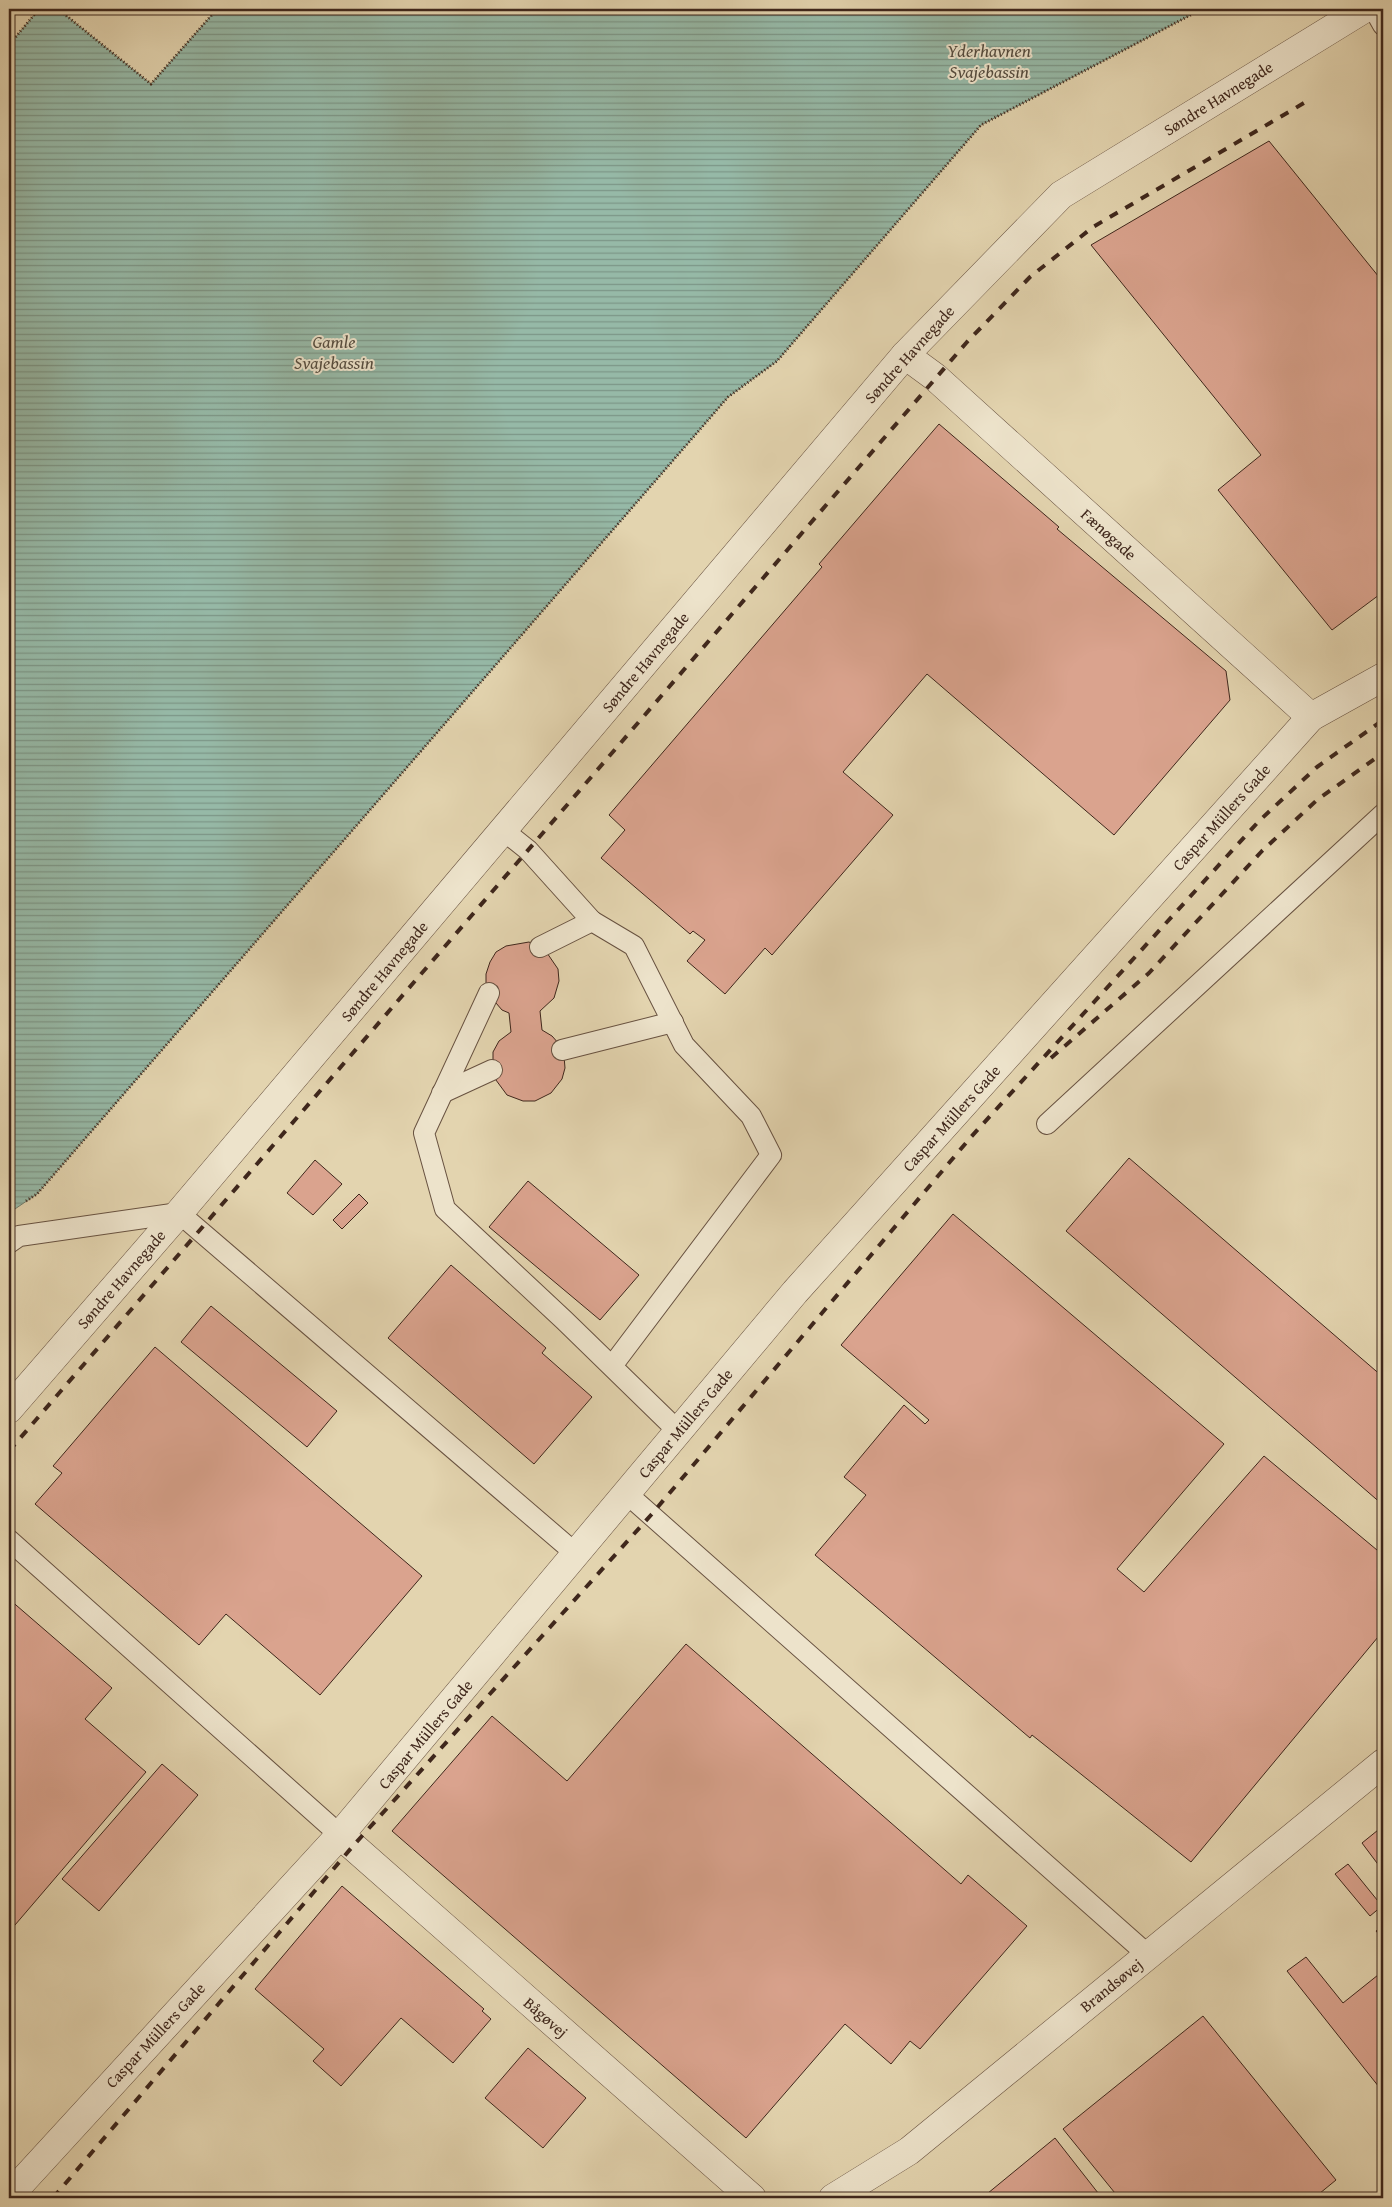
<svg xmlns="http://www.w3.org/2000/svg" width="1392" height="2207" font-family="'Gentium Book Plus',serif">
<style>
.water{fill:url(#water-rules);stroke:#737f6f}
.building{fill:#daa38e;stroke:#3f271c}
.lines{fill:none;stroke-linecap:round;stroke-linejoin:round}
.service-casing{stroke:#685241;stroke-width:22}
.minor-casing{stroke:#685241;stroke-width:29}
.path{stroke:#3f271c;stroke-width:3;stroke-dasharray:1 2.5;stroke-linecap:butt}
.service{stroke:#ede3cb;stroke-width:20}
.minor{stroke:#ede3cb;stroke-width:28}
.rail{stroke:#3f271c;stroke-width:4;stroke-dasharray:9 9;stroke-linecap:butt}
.labels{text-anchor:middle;stroke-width:4;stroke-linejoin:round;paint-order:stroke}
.street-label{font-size:16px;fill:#3f271c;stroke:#ede3cb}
.water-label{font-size:18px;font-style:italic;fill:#554c3f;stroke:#ede3cb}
</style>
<defs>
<pattern id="water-rules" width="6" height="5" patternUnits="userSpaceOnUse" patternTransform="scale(1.25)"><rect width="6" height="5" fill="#96b9a7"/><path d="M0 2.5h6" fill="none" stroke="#7c9687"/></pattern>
</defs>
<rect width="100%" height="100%" fill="#e3d4af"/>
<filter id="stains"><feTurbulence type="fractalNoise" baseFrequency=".004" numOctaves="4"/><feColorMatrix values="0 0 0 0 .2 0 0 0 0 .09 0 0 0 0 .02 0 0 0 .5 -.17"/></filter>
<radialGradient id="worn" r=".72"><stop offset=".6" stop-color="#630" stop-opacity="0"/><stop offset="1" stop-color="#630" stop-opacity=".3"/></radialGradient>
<polygon class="water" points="39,9 58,9 151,84 217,9 1202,9 981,125 777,361 728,397 37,1194 9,1213 9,45"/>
<g class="building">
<polygon points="1269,141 1383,282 1383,592 1332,630 1218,490 1261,455 1091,245"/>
<polygon points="939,424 1059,527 1057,529 1226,671 1230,700 1114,835 927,674 843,772 893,815 772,955 765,948 725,994 687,961 705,940 693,931 690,934 601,858 625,830 609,815 822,567 819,564"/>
<polygon points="529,942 545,950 558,969 559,981 554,998 540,1011 542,1030 552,1036 560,1045 564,1056 565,1068 562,1079 551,1093 535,1101 523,1101 507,1095 493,1076 493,1052 499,1041 511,1032 509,1013 502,1010 490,996 486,985 486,974 490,962 496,952 506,946"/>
<polygon points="1129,1158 1383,1377 1383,1505 1066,1231"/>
<polygon points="315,1160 342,1184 313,1215 287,1193"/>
<polygon points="528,1181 639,1275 600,1320 489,1227"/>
<polygon points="359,1194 368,1203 342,1229 333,1220"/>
<polygon points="953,1214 1224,1444 1117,1569 1144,1592 1264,1456 1383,1555 1383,1631 1191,1862 1032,1735 1030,1738 815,1555 866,1495 844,1477 904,1405 925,1424 929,1420 841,1345"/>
<polygon points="451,1265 546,1348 542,1353 592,1397 534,1464 388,1338"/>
<polygon points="211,1306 337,1411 307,1447 181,1342"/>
<polygon points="155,1347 422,1576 320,1695 226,1614 199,1645 35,1504 62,1473 53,1466"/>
<polygon points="9,1599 112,1688 85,1719 146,1772 9,1932"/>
<polygon points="686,1644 961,1884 968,1875 1027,1926 920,2049 910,2041 891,2064 845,2024 746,2138 392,1831 492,1716 567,1781"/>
<polygon points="162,1764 198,1795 99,1911 62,1879"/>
<polygon points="1383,1826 1383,1871 1362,1843"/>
<polygon points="1348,1864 1382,1906 1370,1916 1335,1874"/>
<polygon points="342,1886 484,2009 482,2011 491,2019 453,2063 401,2018 341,2086 313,2061 324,2049 255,1989"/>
<polygon points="1383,1926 1383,1939 1376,1931"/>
<polygon points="1306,1957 1343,2003 1383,1971 1383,2092 1287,1971"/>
<polygon points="1203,2016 1336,2180 1314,2198 1119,2198 1063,2129"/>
<polygon points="528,2048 586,2098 543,2148 485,2098"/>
<polygon points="1055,2138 1102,2198 982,2198"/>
</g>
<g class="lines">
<g class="service-casing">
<g id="service">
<polyline points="1374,9 1383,25"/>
<polyline points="503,830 528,850 592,921"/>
<polyline points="540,947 592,921 634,946 684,1045 751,1116 771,1155 612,1366"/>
<polyline points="489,993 424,1133 445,1209 564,1320 678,1431"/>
<polyline points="562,1050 673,1022"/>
<polyline points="442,1093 492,1070"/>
<polyline points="1047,1124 1383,814"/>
<polyline points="9,1243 19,1236 179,1213 575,1553"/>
<polyline points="626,1493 1148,1955"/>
<polyline points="9,1540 340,1835"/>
</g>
</g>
<g class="minor-casing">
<g id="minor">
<polyline points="905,355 935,377 1311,717"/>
<polyline points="9,1409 179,1213 905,355 1061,195 1364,9"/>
<polyline points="340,1835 752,2198"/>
<polyline points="9,2196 340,1835 795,1292 1311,717 1383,677"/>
<polyline points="833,2198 909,2151 1383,1763"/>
</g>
</g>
<g class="path">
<polyline points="58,9 151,84 217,9"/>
<polyline points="9,45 39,9"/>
<polyline points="26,1201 37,1194 728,397 777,361 981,125 1202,9"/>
</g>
<use href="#service" class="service"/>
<use href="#minor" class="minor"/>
<g class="rail">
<polyline points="1051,1058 1149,973 1262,851 1317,800 1383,753"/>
<polyline points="9,1451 967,342 1030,277 1093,227 1304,103"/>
<polyline points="53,2198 353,1846 651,1515 971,1137 1259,821 1317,767 1383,720"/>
</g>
</g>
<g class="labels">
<g class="street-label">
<text transform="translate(1218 98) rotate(-32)" y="6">Søndre Havnegade</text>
<text transform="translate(909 354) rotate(-48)" y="6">Søndre Havnegade</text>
<text transform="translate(1109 534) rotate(42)" y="6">Fænøgade</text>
<text transform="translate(645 662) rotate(-50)" y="6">Søndre Havnegade</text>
<text transform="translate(1221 817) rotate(-48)" y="6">Caspar Müllers Gade</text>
<text transform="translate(384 971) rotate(-50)" y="6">Søndre Havnegade</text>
<text transform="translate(951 1118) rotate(-48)" y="6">Caspar Müllers Gade</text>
<text transform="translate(121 1279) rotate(-49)" y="6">Søndre Havnegade</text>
<text transform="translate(685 1423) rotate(-50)" y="6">Caspar Müllers Gade</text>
<text transform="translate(425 1734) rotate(-50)" y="6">Caspar Müllers Gade</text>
<text transform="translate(1111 1985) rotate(-39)" y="6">Brandsøvej</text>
<text transform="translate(546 2017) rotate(41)" y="6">Bågøvej</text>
<text transform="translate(155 2035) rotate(-47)" y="6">Caspar Müllers Gade</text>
</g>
<g class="water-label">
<text x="989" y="57">Yderhavnen<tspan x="989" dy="21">Svajebassin</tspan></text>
<text x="334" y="348">Gamle<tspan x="334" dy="21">Svajebassin</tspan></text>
</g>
</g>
<rect width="1392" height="2207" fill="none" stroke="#e3d4af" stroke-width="30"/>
<rect x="10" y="10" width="1372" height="2187" fill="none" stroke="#3f271c" stroke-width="2.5"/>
<rect x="15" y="15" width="1362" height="2177" fill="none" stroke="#3f271c"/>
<rect width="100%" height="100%" filter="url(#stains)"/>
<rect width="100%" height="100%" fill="url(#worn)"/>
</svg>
